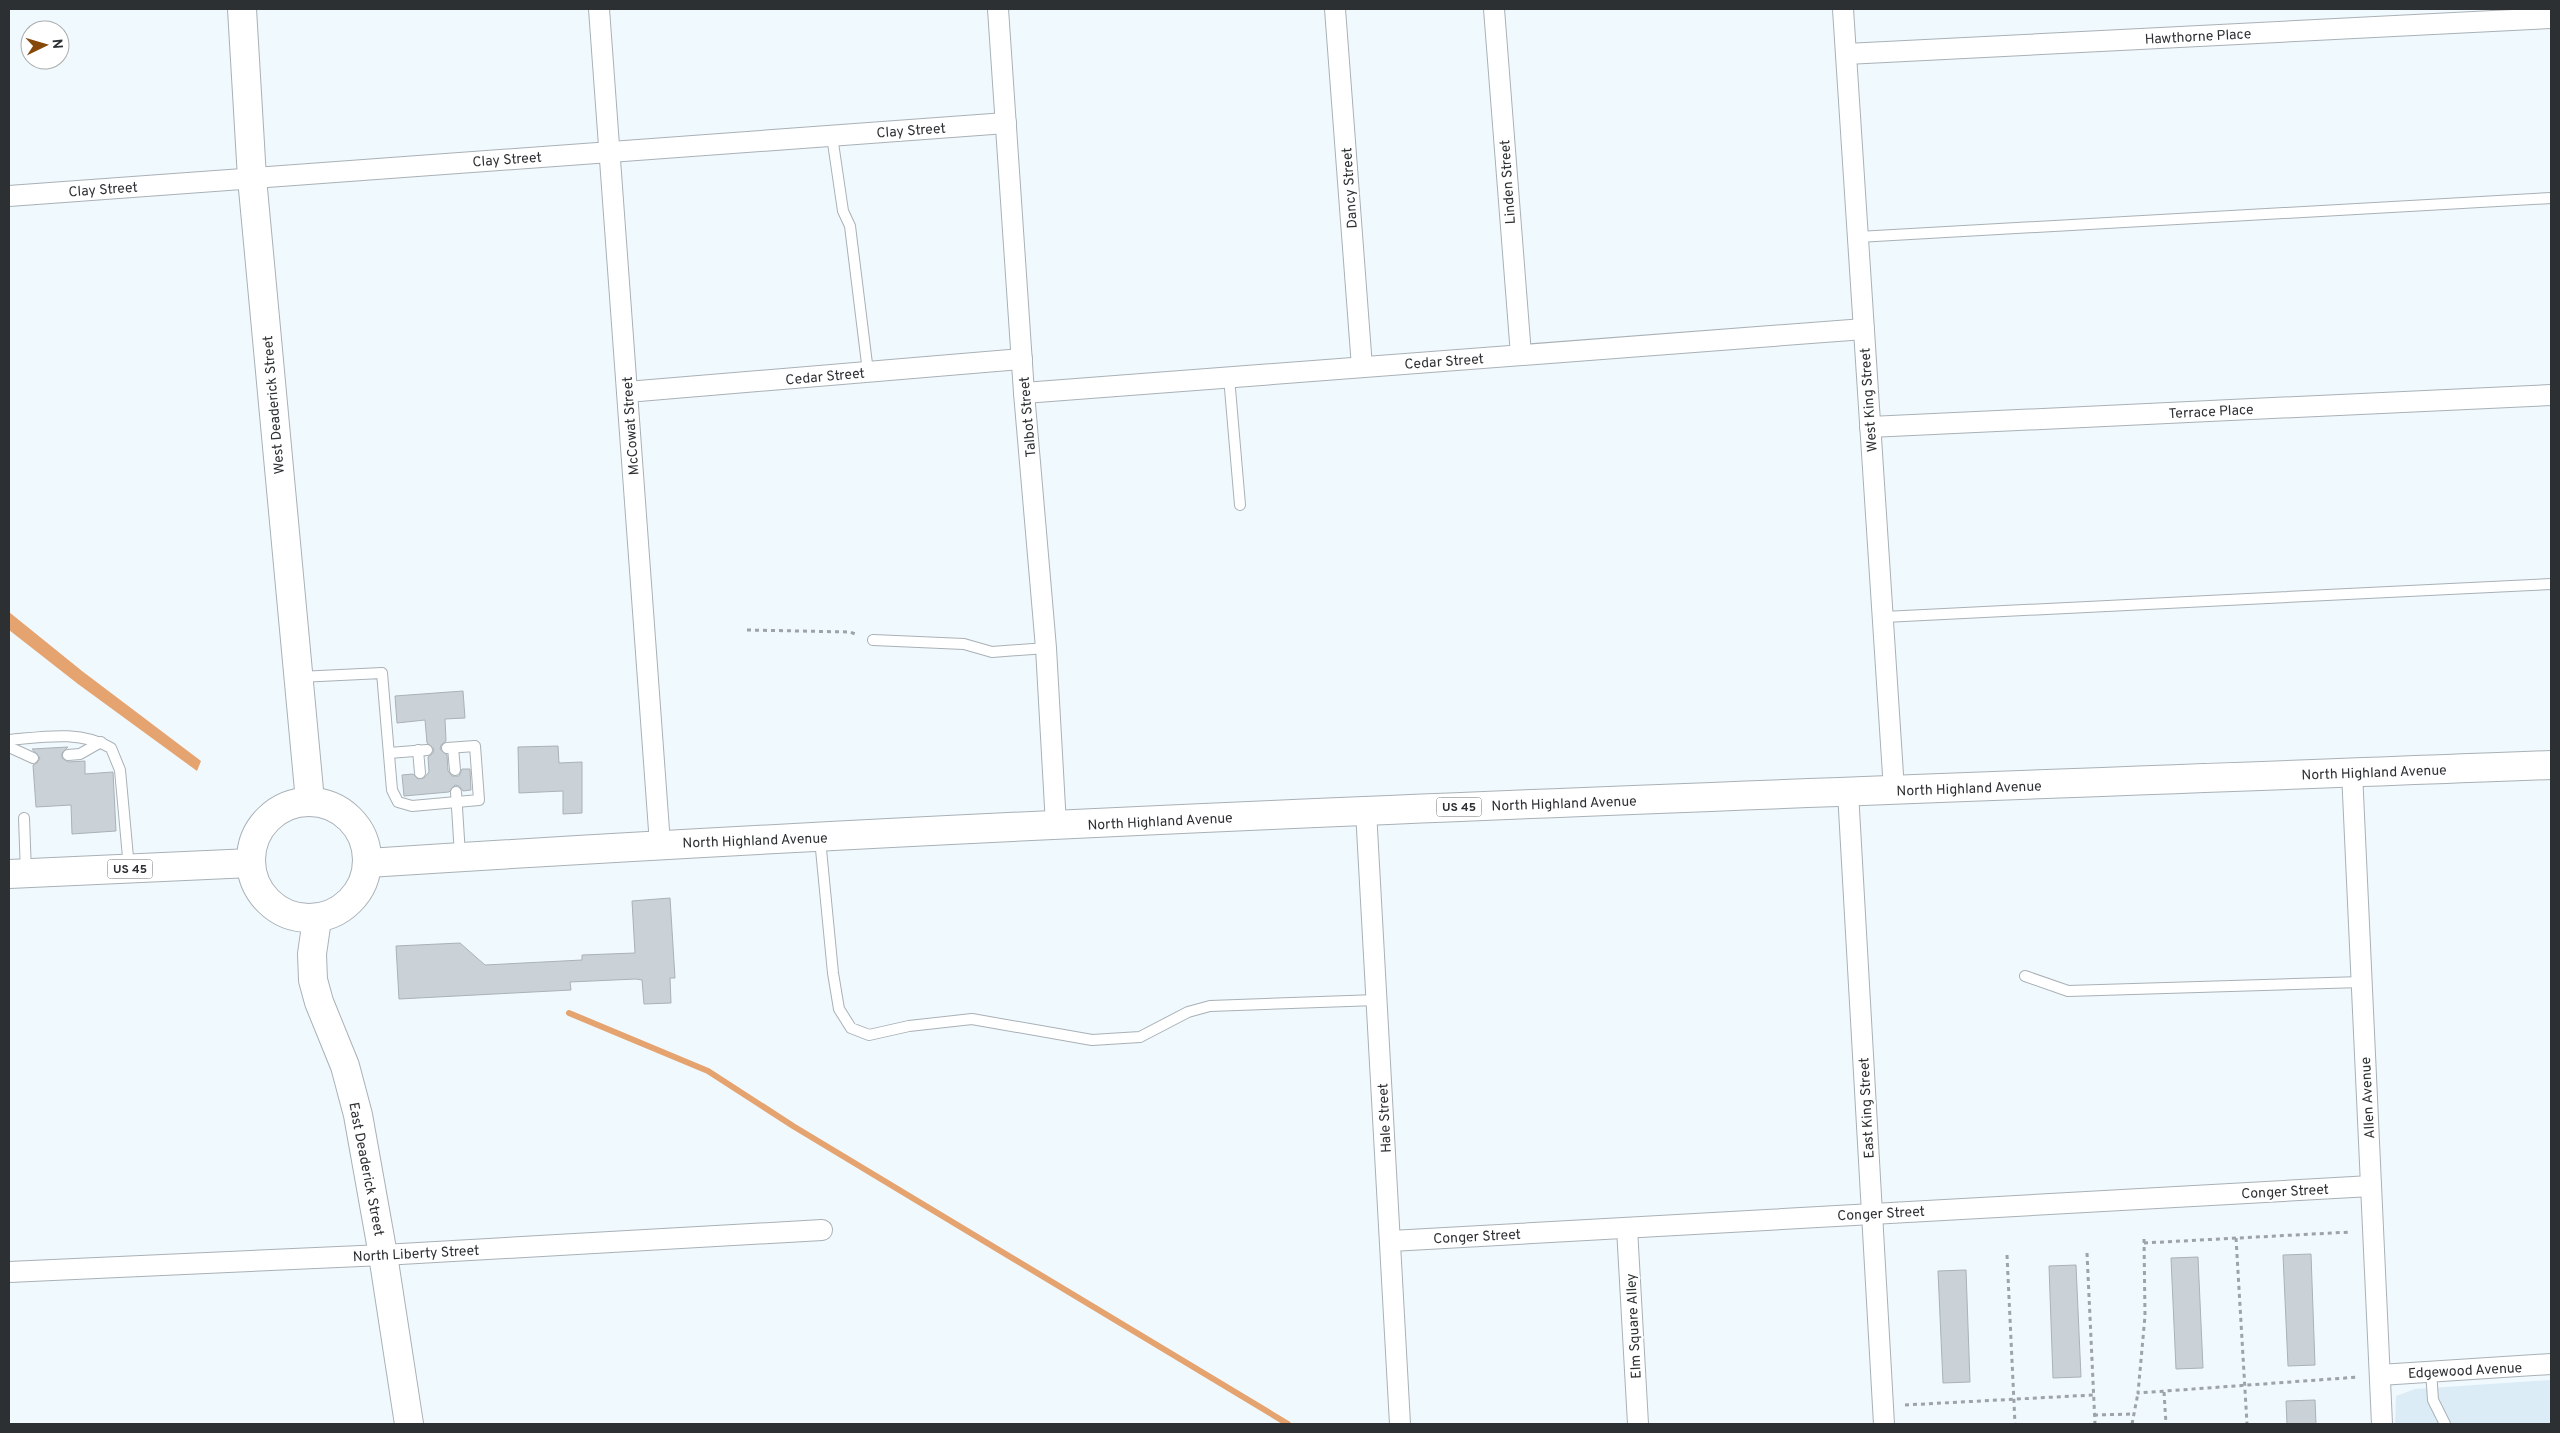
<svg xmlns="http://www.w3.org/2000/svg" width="2560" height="1433" font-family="Overpass,sans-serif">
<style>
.built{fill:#dcecf6}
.water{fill:#e5a370}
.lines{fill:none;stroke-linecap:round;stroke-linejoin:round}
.stream{stroke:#e5a370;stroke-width:6}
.building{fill:#cad2d7;stroke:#aab2b7}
.lane-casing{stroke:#a9b1b6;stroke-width:12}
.street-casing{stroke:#a9b1b6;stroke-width:22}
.secondary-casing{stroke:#a9b1b6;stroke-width:30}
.primary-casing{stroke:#a9b1b6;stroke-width:30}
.path{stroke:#9da3a7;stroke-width:3;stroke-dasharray:4 4;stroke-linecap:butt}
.lane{stroke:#fff;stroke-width:10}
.street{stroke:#fff;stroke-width:20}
.secondary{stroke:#fff;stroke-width:28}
.primary{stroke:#fff;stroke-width:28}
.labels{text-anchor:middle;stroke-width:4.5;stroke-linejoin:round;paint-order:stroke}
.shield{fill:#fff;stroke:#6c6e70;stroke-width:1}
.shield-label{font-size:12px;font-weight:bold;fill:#2d3032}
.street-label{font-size:14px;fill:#2d3032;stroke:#fff}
</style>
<rect width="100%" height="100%" fill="#f0f9fe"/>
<polygon class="built" points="2551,1380 2551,1424 2395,1424 2396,1396 2415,1389"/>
<polygon class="water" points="9,612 82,671 201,761 197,771 78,684 9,630"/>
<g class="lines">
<polyline class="stream" points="569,1013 708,1071 793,1126 1288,1424"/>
</g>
<g class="building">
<polygon points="463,691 465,718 445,719 446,741 441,745 440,749 447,755 448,771 452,776 459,776 462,769 470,769 471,790 463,791 459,786 455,785 449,792 404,796 402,775 413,774 418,779 424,778 429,772 428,757 433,753 434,749 427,743 425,720 397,723 395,696"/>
<polygon points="558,746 559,763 582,762 582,813 563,814 563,791 519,793 518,747"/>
<polygon points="68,747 62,753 62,758 68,762 85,761 85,774 113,772 116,831 72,834 71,805 36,807 33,765 37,763 40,758 32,749"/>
<polygon points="670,898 675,978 670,978 671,1003 644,1004 642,980 636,979 570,982 571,990 399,999 396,946 460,943 485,965 582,960 582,955 635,953 632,901"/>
<polygon points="2311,1254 2315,1365 2288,1366 2283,1255"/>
<polygon points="2198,1257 2203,1368 2176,1369 2171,1258"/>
<polygon points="2076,1265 2081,1377 2053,1378 2049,1266"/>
<polygon points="1966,1270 1970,1382 1943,1383 1938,1271"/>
<polygon points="2315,1400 2316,1424 2287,1424 2286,1401"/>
</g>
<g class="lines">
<g class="lane-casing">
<g id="lane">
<polyline points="832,136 843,211 850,226 868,372"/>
<polyline points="1858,237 2551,198"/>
<polyline points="1229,377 1240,505"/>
<polyline points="1884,617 2551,584"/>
<polyline points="873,640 964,644 992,652 1046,648"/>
<polyline points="299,677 382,673 392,790 398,802 412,806 479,800 475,746 447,748"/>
<path d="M 9,740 C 44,737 79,730 111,748 L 120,770 L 129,868"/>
<polyline points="9,747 33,758"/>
<polyline points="453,748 455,770"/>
<polyline points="418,750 420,773"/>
<polyline points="389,753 427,750"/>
<polyline points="68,755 80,754 101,742"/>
<polyline points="456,792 460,855"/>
<polyline points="24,818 26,873"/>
<polyline points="820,839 833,973 839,1009 851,1028 869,1035 909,1026 972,1019 1092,1040 1140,1037 1188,1012 1210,1006 1377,1000"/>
<polyline points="2025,976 2068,991 2362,982"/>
<polyline points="2431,1371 2433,1400 2445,1424"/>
</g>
</g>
<g class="street-casing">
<g id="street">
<polyline points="599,9 660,844"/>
<polyline points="998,9 1024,393 1046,648 1056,825"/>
<polyline points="1335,9 1362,367"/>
<polyline points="1494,9 1521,355"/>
<polyline points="1843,9 1894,790"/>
<polyline points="1846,54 2551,18"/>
<polyline points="9,196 1006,123"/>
<polyline points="627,392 1022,359"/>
<polyline points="1024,393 1864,329"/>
<polyline points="1870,427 2551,395"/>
<polyline points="2352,772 2382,1424"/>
<polyline points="1848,792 1884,1424"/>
<polyline points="1366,811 1400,1424"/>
<polyline points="1627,1228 1638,1424"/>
<polyline points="1391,1241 2371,1186"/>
<polyline points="9,1272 383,1255 822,1230"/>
<polyline points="2380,1375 2551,1364"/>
</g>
</g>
<g class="secondary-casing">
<g id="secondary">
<polyline points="242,9 252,178 310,801"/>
<polyline points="317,919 312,954 313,980 319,1002 345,1066 358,1115 383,1255 409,1424"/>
</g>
</g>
<g class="primary-casing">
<g id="primary">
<circle cx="309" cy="860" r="58"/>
<path d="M 368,863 C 1095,816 1823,793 2551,765"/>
<polyline points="9,874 251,863"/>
</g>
</g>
<g class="path">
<polyline points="747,630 850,632 858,635"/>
<polyline points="2236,1238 2247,1424"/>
<polyline points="2144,1239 2145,1316 2138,1393 2359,1377"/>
<polyline points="2144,1243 2351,1232"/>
<polyline points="2087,1253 2095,1424"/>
<polyline points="2007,1255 2015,1424"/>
<polyline points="2164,1392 2166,1424"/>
<polyline points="1905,1405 2093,1395"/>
<polyline points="2094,1415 2134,1414"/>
<polyline points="2132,1424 2138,1393"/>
</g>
<use href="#lane" class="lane"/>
<use href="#street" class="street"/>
<use href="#secondary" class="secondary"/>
<use href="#primary" class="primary"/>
</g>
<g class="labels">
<g class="shield">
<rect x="1436.5" y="797.5" width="45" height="19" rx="4"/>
<rect x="107.5" y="859.5" width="45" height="19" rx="4"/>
</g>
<g class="shield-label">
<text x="1459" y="811">US 45</text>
<text x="130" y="873">US 45</text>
</g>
<g class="street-label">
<text transform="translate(2198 36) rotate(-3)" y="5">Hawthorne Place</text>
<text transform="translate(911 130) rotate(-4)" y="5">Clay Street</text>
<text transform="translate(507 159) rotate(-4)" y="5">Clay Street</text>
<text transform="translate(1507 182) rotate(-94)" y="5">Linden Street</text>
<text transform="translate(1349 188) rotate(-94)" y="5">Dancy Street</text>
<text transform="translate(103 189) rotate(-4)" y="5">Clay Street</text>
<text transform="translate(1444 361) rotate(-4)" y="5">Cedar Street</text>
<text transform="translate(825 376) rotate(-5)" y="5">Cedar Street</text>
<text transform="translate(1868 400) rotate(-94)" y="5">West King Street</text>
<text transform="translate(273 405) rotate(-95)" y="5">West Deaderick Street</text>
<text transform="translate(2211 411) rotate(-3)" y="5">Terrace Place</text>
<text transform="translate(1027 417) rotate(-95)" y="5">Talbot Street</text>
<text transform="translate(630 426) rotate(-94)" y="5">McCowat Street</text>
<text transform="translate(2374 772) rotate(-2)" y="5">North Highland Avenue</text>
<text transform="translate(1969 788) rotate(-2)" y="5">North Highland Avenue</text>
<text transform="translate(1564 803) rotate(-2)" y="5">North Highland Avenue</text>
<text transform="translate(1160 821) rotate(-3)" y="5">North Highland Avenue</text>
<text transform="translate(755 840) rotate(-2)" y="5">North Highland Avenue</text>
<text transform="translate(2367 1098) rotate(-93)" y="5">Allen Avenue</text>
<text transform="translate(1866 1108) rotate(-93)" y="5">East King Street</text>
<text transform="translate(1384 1118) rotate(-93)" y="5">Hale Street</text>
<text transform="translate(367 1169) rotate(79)" y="5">East Deaderick Street</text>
<text transform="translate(2285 1191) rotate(-3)" y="5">Conger Street</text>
<text transform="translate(1881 1213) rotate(-3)" y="5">Conger Street</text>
<text transform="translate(1477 1236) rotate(-3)" y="5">Conger Street</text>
<text transform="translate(416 1253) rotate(-3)" y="5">North Liberty Street</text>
<text transform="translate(1633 1326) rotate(-93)" y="5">Elm Square Alley</text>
<text transform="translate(2465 1370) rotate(-3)" y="5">Edgewood Avenue</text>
</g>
</g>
<rect width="2560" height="1433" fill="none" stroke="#2d3032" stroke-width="20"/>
<g transform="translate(45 45) rotate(85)"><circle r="24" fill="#ffffff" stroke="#abacad"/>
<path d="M0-4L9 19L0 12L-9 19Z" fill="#864809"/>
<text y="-8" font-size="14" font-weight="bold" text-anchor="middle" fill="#2d3032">N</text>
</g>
</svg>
